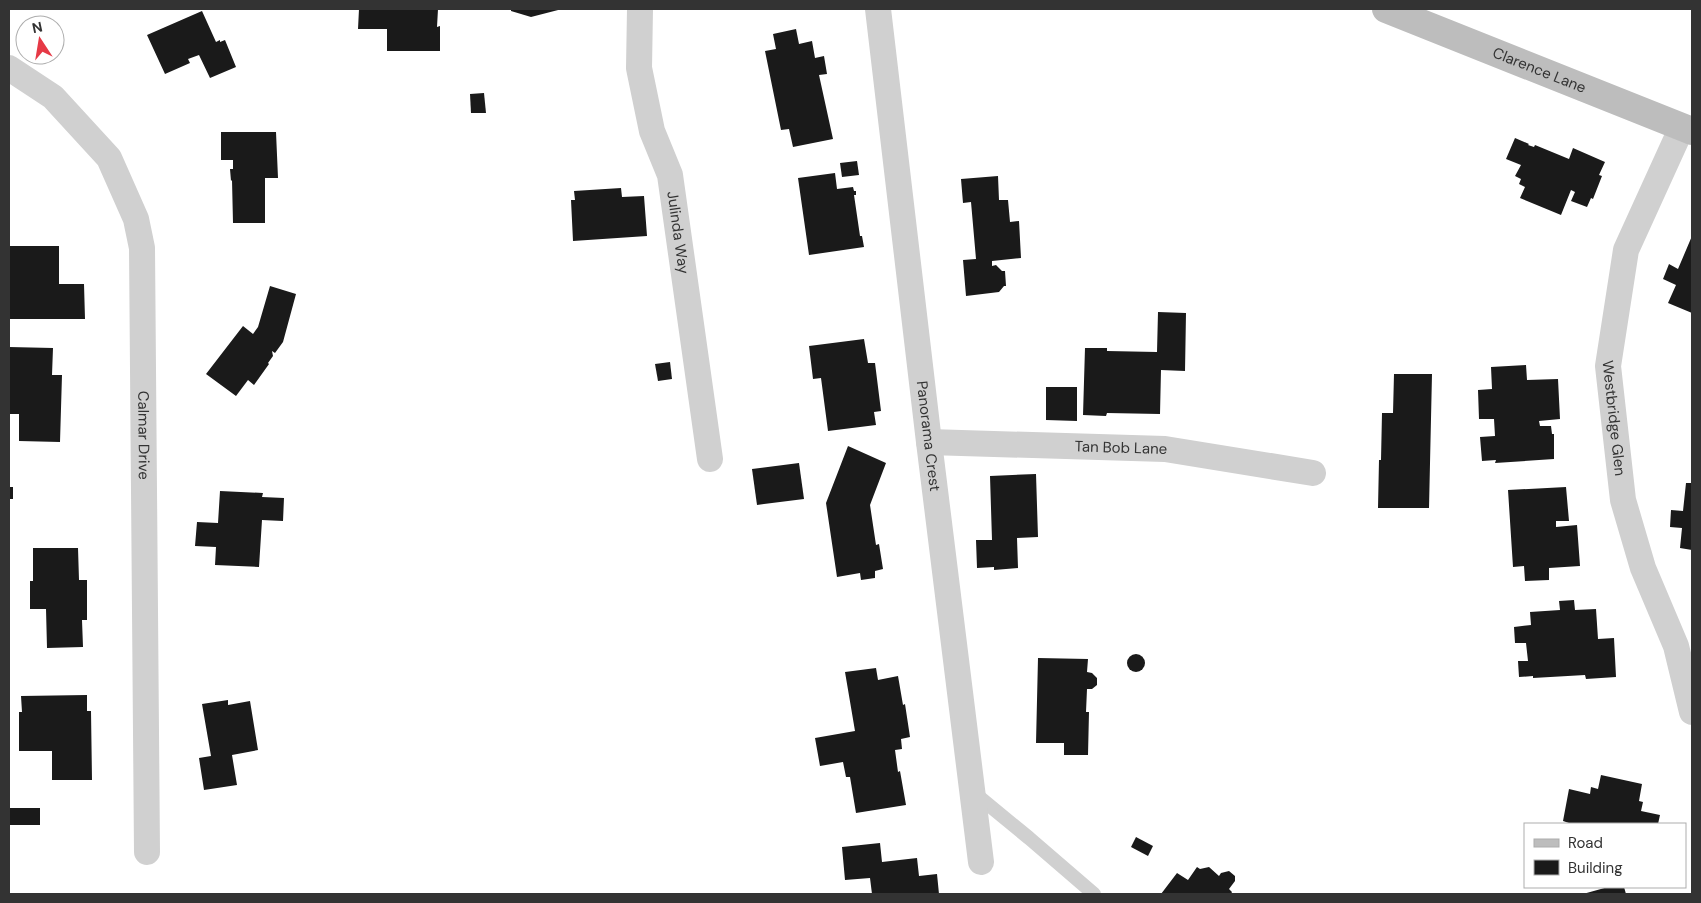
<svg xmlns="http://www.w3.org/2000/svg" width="1701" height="903" font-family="'DM Sans',sans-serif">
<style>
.building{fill:#1a1a1a}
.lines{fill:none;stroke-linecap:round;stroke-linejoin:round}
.lane{stroke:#d0d0d0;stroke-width:14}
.street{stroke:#d0d0d0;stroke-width:26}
.secondary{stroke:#bdbdbd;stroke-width:28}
.labels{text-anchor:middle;stroke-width:5;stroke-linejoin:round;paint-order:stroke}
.street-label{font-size:15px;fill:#333;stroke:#fff}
</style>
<rect width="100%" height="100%" fill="#fff"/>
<g class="building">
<polygon points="359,9 438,9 437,27 440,26 440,51 387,51 387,29 358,29"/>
<polygon points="511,9 562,9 531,17 511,11"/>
<polygon points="202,11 216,42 220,40 220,42 225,40 236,67 210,78 199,55 188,59 190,63 165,74 147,35"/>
<polygon points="796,29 799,44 812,41 815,58 824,56 827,74 819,75 833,139 793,147 789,129 781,130 765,51 776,49 773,34"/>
<polygon points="484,93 486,113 471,113 470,94"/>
<polygon points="221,132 276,132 278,178 265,178 265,223 233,223 232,180 231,181 230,169 233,169 233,160 221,160"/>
<polygon points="1515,138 1529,144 1528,145 1534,147 1535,145 1569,159 1573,148 1605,162 1599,175 1602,176 1593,199 1591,198 1587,207 1571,201 1575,192 1571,190 1561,215 1520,198 1525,187 1519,184 1521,179 1515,176 1521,165 1506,159"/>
<polygon points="857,161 859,175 842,177 840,163"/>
<polygon points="835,173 837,189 853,187 854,191 856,191 856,195 854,195 860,236 862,236 864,247 809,255 798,178"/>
<polygon points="998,176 999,200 1008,200 1010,222 1019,221 1021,258 992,261 992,266 996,265 1002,271 1005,271 1006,286 1004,286 999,292 966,296 963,260 976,259 971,202 963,203 961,179"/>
<polygon points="621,188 622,197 644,196 647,236 573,241 571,200 575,200 574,191"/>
<polygon points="1692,236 1692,313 1668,303 1676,285 1663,279 1669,264 1678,269"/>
<polygon points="9,246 59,246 59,284 84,284 85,319 9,319"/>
<polygon points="270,286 296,294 283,342 275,353 272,351 273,356 268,363 269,364 254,385 248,380 236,396 206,374 243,326 253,334 258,327"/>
<polygon points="1158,312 1186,313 1185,371 1161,370 1160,414 1107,413 1106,416 1083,415 1085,348 1107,348 1107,351 1157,352"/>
<polygon points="864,339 868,363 875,363 881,411 874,412 876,425 828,431 821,378 813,379 809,346"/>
<polygon points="9,347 53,348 52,375 62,375 60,442 19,441 19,414 9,414"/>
<polygon points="670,362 672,379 658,381 655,364"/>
<polygon points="1526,365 1527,380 1558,379 1560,419 1539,421 1540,426 1551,426 1552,434 1554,434 1554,459 1495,463 1496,460 1482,461 1480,437 1495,436 1494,419 1479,419 1478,390 1492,389 1491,367"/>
<polygon points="1394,374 1432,374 1429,508 1378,508 1379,460 1381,460 1382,413 1393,413"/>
<polygon points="1046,387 1077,387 1077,421 1046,420"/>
<polygon points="848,446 886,463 870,505 876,545 879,544 883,569 875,571 875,578 861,580 860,573 837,577 826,503"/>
<polygon points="799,463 804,499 757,505 752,469"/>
<polygon points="1036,474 1038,537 1017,538 1018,568 994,570 994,567 977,568 976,540 992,540 990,476"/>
<polygon points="1686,483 1692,483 1692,550 1680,548 1682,528 1670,527 1671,510 1683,511"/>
<rect x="9" y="487" width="4" height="12"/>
<polygon points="1566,487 1569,521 1556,521 1556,527 1577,525 1580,566 1549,568 1549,580 1525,581 1524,566 1513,567 1508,490"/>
<polygon points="220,491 263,493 262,497 284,498 283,521 262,520 259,567 215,565 216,547 195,546 197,522 218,523"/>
<polygon points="33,548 78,548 79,580 87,580 87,620 82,620 83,647 47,648 46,609 30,609 30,581 33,581"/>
<polygon points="1574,600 1575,610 1596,609 1598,639 1614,638 1616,677 1586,679 1585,675 1533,678 1533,676 1519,677 1518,661 1528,661 1526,643 1515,643 1514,627 1531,625 1530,612 1560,610 1559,601"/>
<circle cx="1136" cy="663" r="9"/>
<polygon points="1038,658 1088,659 1087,672 1092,673 1097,678 1097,685 1092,689 1087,689 1086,712 1089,712 1088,755 1064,755 1064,743 1036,743"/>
<polygon points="876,668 878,680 898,676 903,705 905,704 910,737 901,739 902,749 895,750 898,772 900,771 906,805 856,813 850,777 846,777 843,762 820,766 815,738 855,731 845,672"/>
<polygon points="87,695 87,711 91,711 92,780 52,780 52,751 19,751 19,712 22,712 21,696"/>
<polygon points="228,700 228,705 250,701 258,750 232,755 237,785 204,790 199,758 211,756 202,704"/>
<polygon points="1601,775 1642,784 1639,801 1643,802 1641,811 1660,815 1658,824 1572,824 1563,821 1569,789 1590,794 1591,787 1598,789"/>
<rect x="9" y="808" width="31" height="17"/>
<polygon points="1136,837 1153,846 1148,856 1131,847"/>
<polygon points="880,843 882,862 917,858 919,876 937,874 939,894 872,894 870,878 845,880 842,847"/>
<polygon points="1197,867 1200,869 1209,867 1219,876 1221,873 1229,871 1235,876 1235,881 1229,889 1232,892 1231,894 1161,894 1177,873 1188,880"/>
<polygon points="1608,887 1624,887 1626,894 1583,894"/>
</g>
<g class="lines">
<polyline class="lane" points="973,792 1029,838 1094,894"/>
<g class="street">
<path id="s1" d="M 640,9 L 639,68 L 652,131 L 670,175 L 710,459"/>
<path id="s2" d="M 878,9 L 929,442 L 981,862"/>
<path id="s3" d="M 9,68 L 53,97 L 109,158 L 136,219 L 142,248 L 147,852"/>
<path id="s4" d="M 1682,127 L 1626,250 L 1608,366 L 1623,500 L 1643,568 L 1676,646 L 1692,712"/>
<path id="s5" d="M 929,442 L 1165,449 L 1313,473"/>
</g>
<path class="secondary" id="s6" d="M 1386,9 L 1692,131"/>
</g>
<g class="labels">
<g class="street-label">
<text dy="5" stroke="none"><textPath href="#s6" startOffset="165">Clarence Lane</textPath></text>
<text dy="5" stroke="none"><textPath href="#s1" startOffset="229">Julinda Way</textPath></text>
<text dy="5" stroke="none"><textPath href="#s4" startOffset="305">Westbridge Glen</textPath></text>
<text dy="5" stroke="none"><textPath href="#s3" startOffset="419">Calmar Drive</textPath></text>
<text dy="5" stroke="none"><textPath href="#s2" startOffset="430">Panorama Crest</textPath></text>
<text dy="5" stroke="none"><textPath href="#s5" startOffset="192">Tan Bob Lane</textPath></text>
</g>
</g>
<rect width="1701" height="903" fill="none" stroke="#333333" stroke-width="20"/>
<rect x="1524" y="823" width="162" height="65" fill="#ffffff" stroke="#adadad"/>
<rect x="1534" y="839" width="25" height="8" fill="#bdbdbd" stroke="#adadad"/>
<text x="1568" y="848" font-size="15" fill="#333333">Road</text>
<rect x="1534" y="860" width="25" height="15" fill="#1a1a1a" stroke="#adadad"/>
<text x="1568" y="873" font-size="15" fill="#333333">Building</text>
<g transform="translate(40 40) rotate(348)"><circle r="24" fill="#ffffff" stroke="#adadad"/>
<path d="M0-4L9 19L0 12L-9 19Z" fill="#e63946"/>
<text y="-8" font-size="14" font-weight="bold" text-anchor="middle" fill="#333333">N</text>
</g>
</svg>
